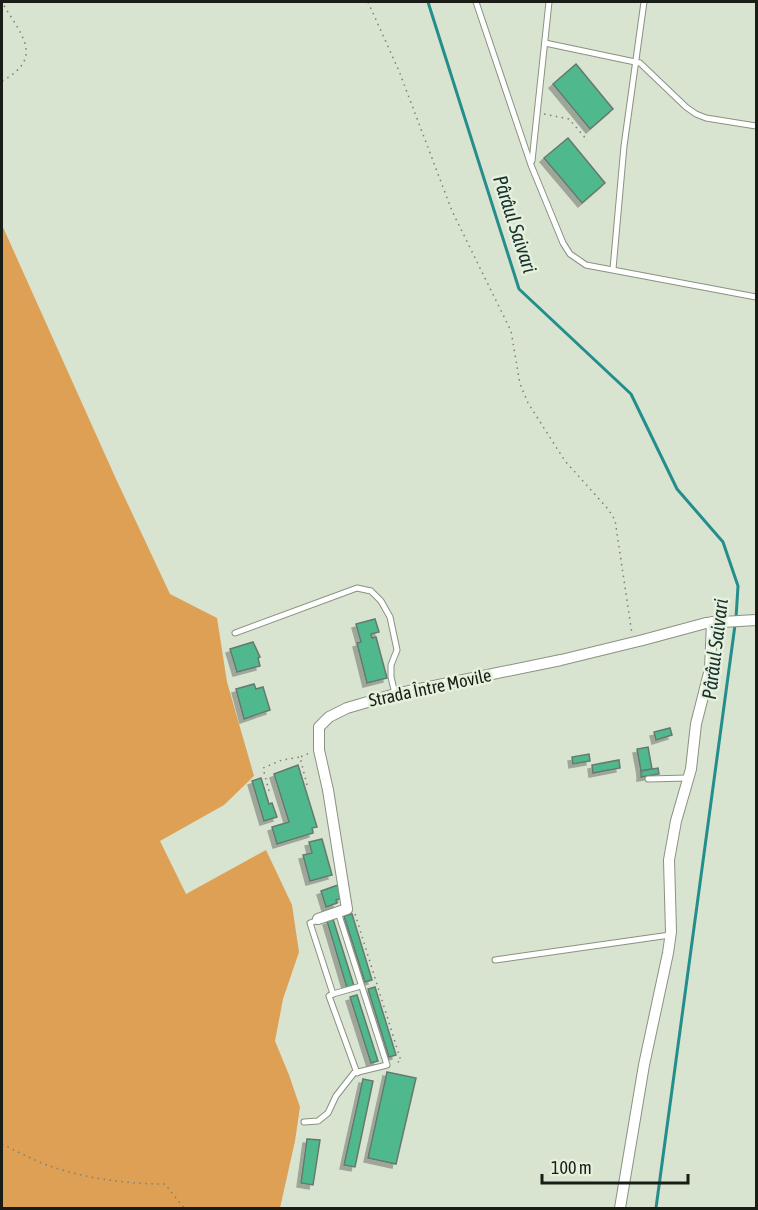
<svg xmlns="http://www.w3.org/2000/svg" width="758" height="1210" font-family="'Asap Condensed',sans-serif">
<style>
.forest{fill:#dda055}
.lines{fill:none;stroke-linecap:round;stroke-linejoin:round}
.stream{stroke:#248e8c;stroke-width:3}
.building{fill:#50b88c;stroke:#65796f;stroke-width:1.5;filter:url(#shadow)}
.lane-casing{stroke:#899382;stroke-width:7}
.street-casing{stroke:#899382;stroke-width:12}
.path{stroke:#7a8174;stroke-width:1.5;stroke-dasharray:1.5 4.5;stroke-linecap:butt}
.lane{stroke:#fff;stroke-width:5}
.street{stroke:#fff;stroke-width:10}
.labels{text-anchor:middle;stroke-width:5;stroke-linejoin:round;paint-order:stroke}
.street-label{font-size:18px;fill:#191d16;stroke:#e5f1dd}
.water-label{font-size:20px;font-style:italic;fill:#18302f;stroke:#e5f1dd}
</style>
<defs>
<filter id="shadow"><feDropShadow dx="-4" dy="4" stdDeviation="0" flood-color="#0004"/></filter>
</defs>
<rect width="100%" height="100%" fill="#d8e3d0"/>
<polygon class="forest" points="2,225 116,479 170,594 217,618 227,682 254,776 224,805 160,841 186,894 266,850 292,905 299,952 283,999 275,1041 289,1075 300,1107 295,1141 280,1208 2,1208"/>
<g class="lines">
<g class="stream">
<polyline points="428,2 519,289 631,394 677,489 723,542 738,586 736,618"/>
<polyline points="656,1208 735,625"/>
</g>
</g>
<g class="building">
<polygon points="576,64 613,109 590,129 553,84"/>
<polygon points="568,138 605,183 582,203 544,158"/>
<polygon points="375,619 379,632 371,634 372,638 376,637 387,678 367,683 357,643 361,642 356,624"/>
<polygon points="253,642 260,657 258,658 260,666 237,672 230,649"/>
<polygon points="254,684 256,689 263,687 270,710 244,719 236,689"/>
<polygon points="670,728 672,735 656,740 654,732"/>
<polygon points="648,747 652,769 641,771 637,749"/>
<polygon points="589,754 590,761 573,764 572,757"/>
<polygon points="619,760 620,768 593,773 592,765"/>
<polygon points="298,765 317,827 312,828 313,833 277,844 272,827 289,822 274,774"/>
<polygon points="658,768 659,774 641,777 641,771"/>
<polygon points="261,778 269,804 272,803 277,817 264,821 252,781"/>
<polygon points="322,839 332,875 310,881 303,855 312,853 309,842"/>
<polygon points="338,885 342,898 336,900 337,903 326,907 321,891"/>
<polygon points="352,914 372,980 365,982 344,916"/>
<polygon points="333,919 354,986 347,988 327,921"/>
<polygon points="375,987 396,1055 389,1057 368,989"/>
<polygon points="357,995 378,1061 371,1063 350,997"/>
<polygon points="387,1072 416,1078 396,1164 368,1158"/>
<polygon points="363,1079 373,1081 355,1167 344,1165"/>
<polygon points="307,1139 320,1140 313,1185 301,1183"/>
</g>
<g class="lines">
<g class="lane-casing">
<g id="lane">
<polyline points="476,2 531,165 563,243 570,254 586,265 756,297"/>
<polyline points="545,43 640,63 686,107 696,114 706,118 756,126"/>
<polyline points="532,161 549,2"/>
<polyline points="613,269 624,146 644,2"/>
<polyline points="235,633 357,588 371,591 381,601 390,617 397,650 391,665 391,677 395,694"/>
<polyline points="648,779 687,778"/>
<polyline points="318,920 310,923 333,994 361,986"/>
<polyline points="495,960 670,935"/>
<polyline points="333,994 329,996 357,1073"/>
<polyline points="304,1122 318,1121 328,1113 336,1096 354,1073 387,1065 338,912"/>
</g>
</g>
<g class="street-casing">
<g id="street">
<polyline points="318,919 347,909 328,790 319,750 319,727 329,717 347,708 395,694 561,660 643,640 706,623 756,620"/>
<polyline points="620,1208 644,1065 668,953 671,932 669,860 676,821 691,769 696,724 710,669 712,622"/>
</g>
</g>
<g class="path">
<polyline points="368,2 399,71 452,211 511,331 520,384 528,403 565,461 608,509 615,520 632,634"/>
<path d="M 2,81 C 46,57 20,34 2,2"/>
<polyline points="544,114 569,119 587,140"/>
<polyline points="307,785 300,757 310,753"/>
<polyline points="269,791 263,768 282,760 300,757"/>
<polyline points="355,914 401,1061 395,1063"/>
<path d="M 2,1144 C 16,1151 30,1158 44,1164 C 82,1178 125,1184 165,1184 L 184,1208"/>
</g>
<use href="#lane" class="lane"/>
<use href="#street" class="street"/>
</g>
<g class="labels">
<g class="street-label">
<text transform="translate(430 688) rotate(-12)" y="6">Strada Între Movile</text>
</g>
<g class="water-label">
<text transform="translate(515 224) rotate(72)" y="7">Pârâul Saivari</text>
<text transform="translate(715 649) rotate(-83)" y="7">Pârâul Saivari</text>
</g>
</g>
<rect width="758" height="1210" fill="none" stroke="#191d16" stroke-width="6"/>
<path d="M542 1174v9h146v-9" fill="none" stroke="#191d16" stroke-width="3"/>
<text x="551" y="1174" font-size="18" fill="#191d16" stroke="#e5f1dd" stroke-width="4.5" paint-order="stroke">100 m</text>
</svg>
